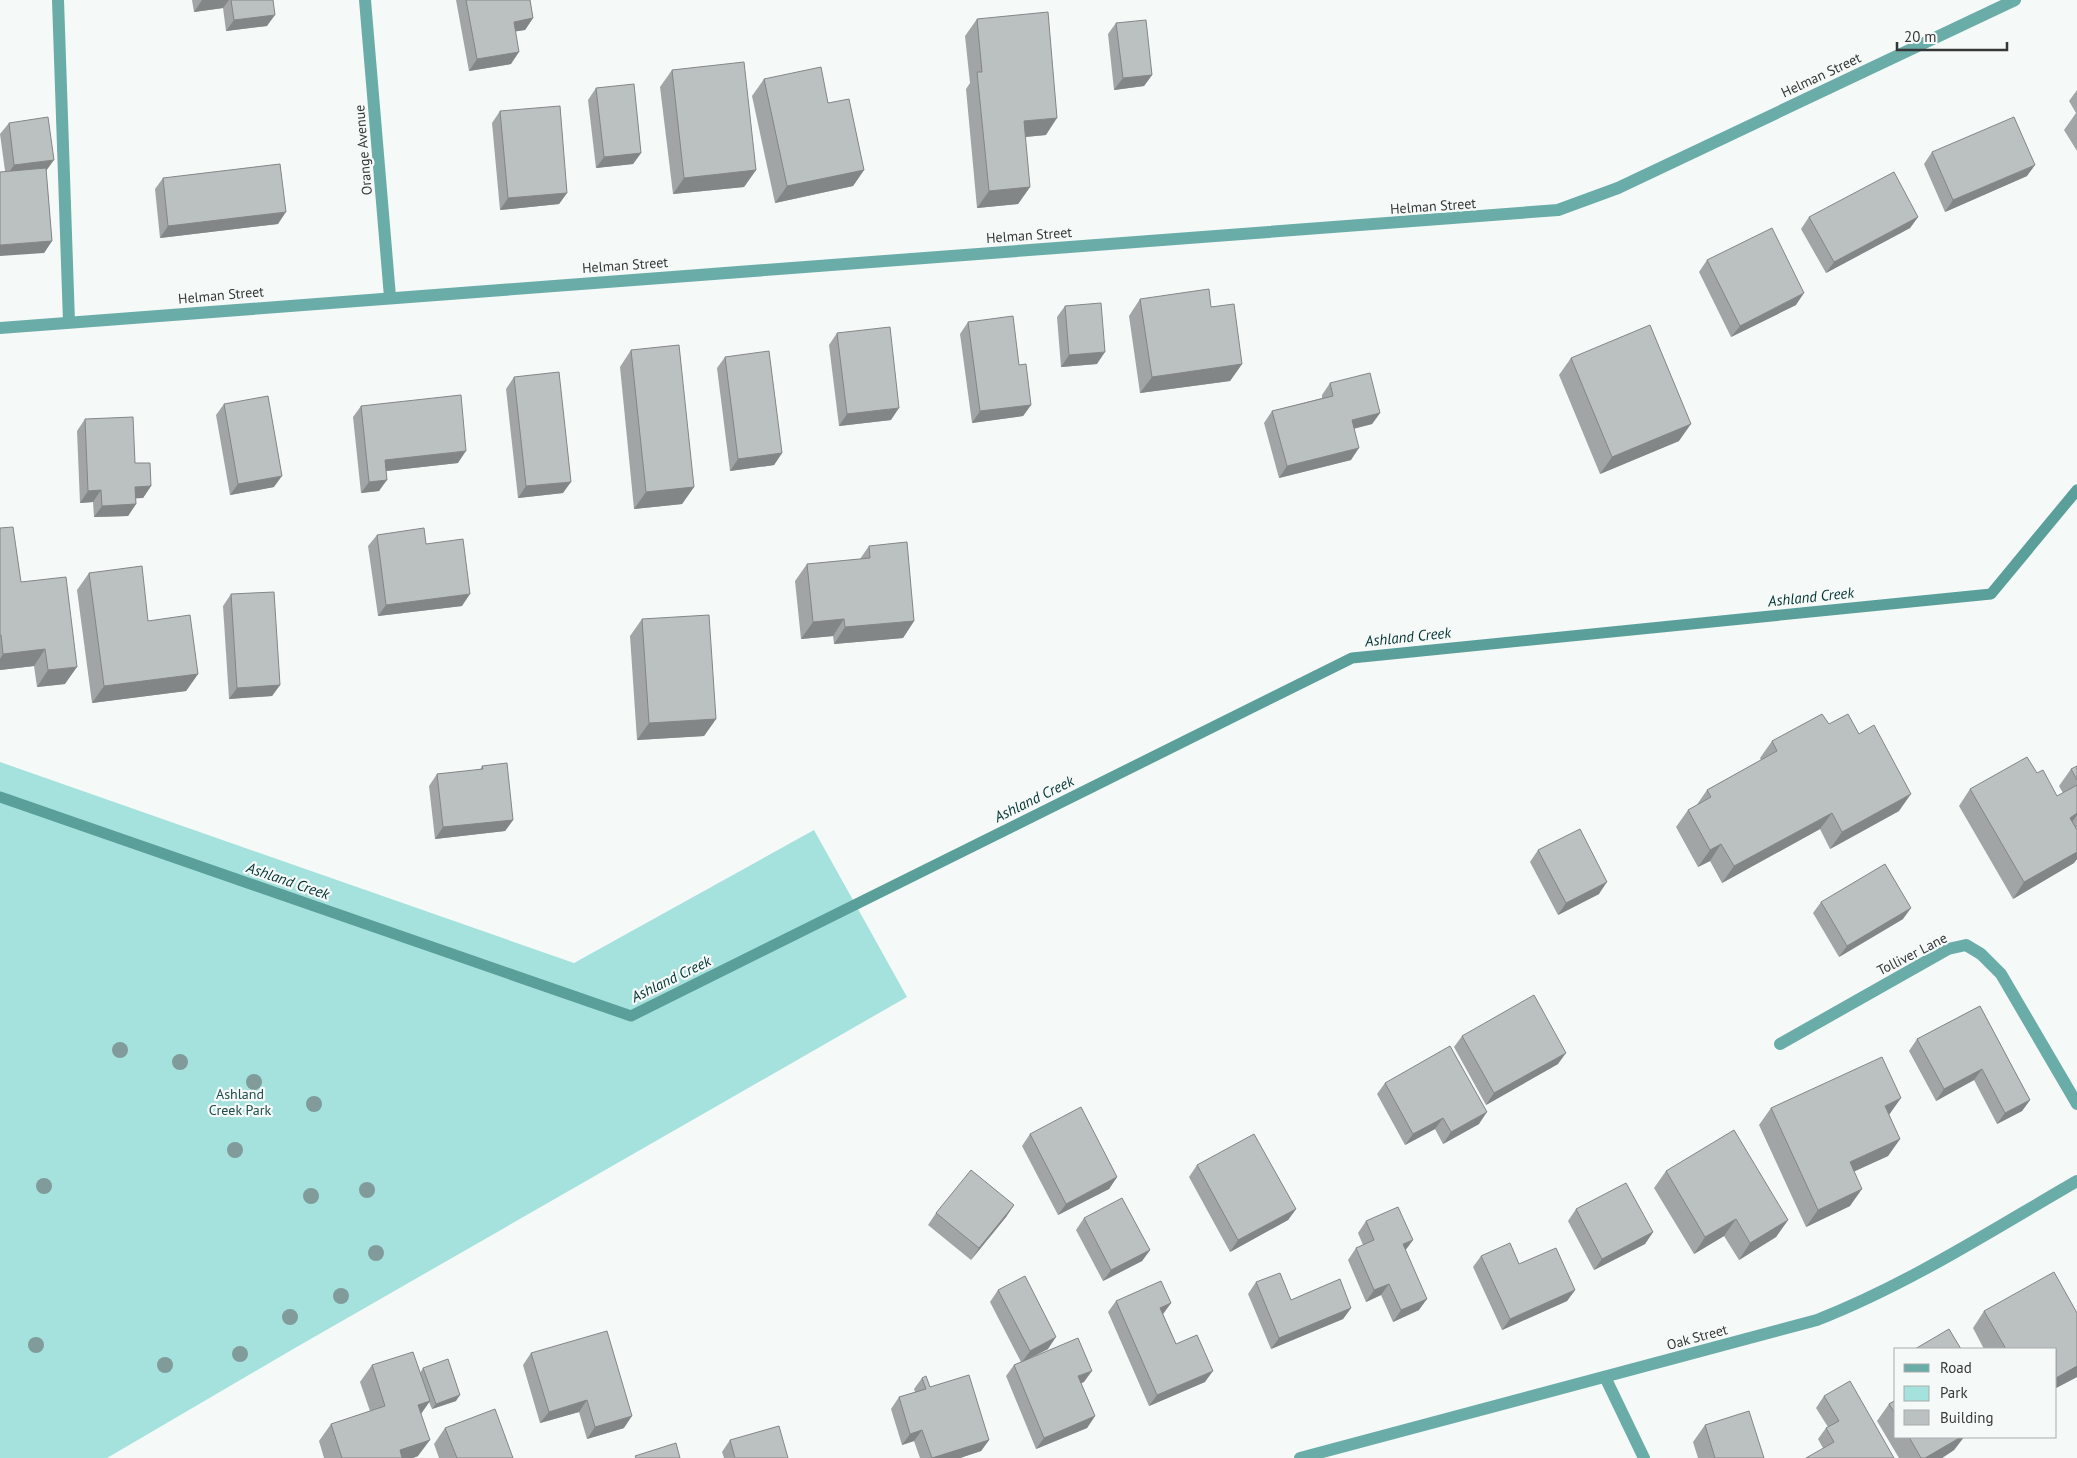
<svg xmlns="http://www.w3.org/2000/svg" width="2077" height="1458" font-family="'PT Sans',sans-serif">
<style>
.green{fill:#a5e2de}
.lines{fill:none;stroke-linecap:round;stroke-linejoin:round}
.stream{stroke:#5b9f9b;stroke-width:11}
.minor{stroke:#6aaca8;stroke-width:12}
.tree{fill:#809b99}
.wall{fill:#a1a5a5}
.shaded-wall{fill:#838686}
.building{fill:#bbc0c0;stroke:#838686}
.labels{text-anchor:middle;stroke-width:4.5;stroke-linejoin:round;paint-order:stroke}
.street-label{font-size:14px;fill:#363838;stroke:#f5faf9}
.park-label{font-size:14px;fill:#214d4b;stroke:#f5faf9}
.water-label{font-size:15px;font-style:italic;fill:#013230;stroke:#f5faf9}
</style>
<rect width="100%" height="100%" fill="#f5faf9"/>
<polygon class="green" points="0,762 574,963 814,830 907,997 295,1348 107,1458 0,1458"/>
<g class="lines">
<polyline class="stream" points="0,797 631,1016 1352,658 1991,594 2077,490"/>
<g class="minor">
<polyline points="58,0 69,322"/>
<polyline points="365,0 390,297"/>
<polyline points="0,328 1558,210 1618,188 2015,0"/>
<polyline points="1780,1044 1948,949 1966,945 1981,954 2001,974 2077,1104"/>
<polyline points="1605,1377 1644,1458"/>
<path d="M 1300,1458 L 1817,1320 C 1909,1284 1992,1230 2077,1181"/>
</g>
</g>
<g class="tree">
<circle cx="120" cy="1050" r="8"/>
<circle cx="180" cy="1062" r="8"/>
<circle cx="254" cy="1082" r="8"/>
<circle cx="314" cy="1104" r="8"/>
<circle cx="235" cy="1150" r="8"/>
<circle cx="44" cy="1186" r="8"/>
<circle cx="367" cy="1190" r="8"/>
<circle cx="311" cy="1196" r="8"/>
<circle cx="376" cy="1253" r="8"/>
<circle cx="341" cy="1296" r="8"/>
<circle cx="290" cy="1317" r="8"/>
<circle cx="36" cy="1345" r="8"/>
<circle cx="240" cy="1354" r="8"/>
<circle cx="165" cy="1365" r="8"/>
</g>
<g class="wall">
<polygon points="192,0 273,0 267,26 226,31 223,8 194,12"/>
<polygon points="456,0 530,0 533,18 525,30 515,31 511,64 469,71"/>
<polygon points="977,19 1046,135 1025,137 1030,187 1018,204 977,208 966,89 970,83 965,36"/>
<polygon points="1116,23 1152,75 1144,86 1114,90 1108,34"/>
<polygon points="672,70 756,170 744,187 673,194 660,87"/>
<polygon points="764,79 828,103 864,170 853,186 775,203 752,96"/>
<polygon points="596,88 641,153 633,164 596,168 588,100"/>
<polygon points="2077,90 2077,151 2064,130 2076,113 2069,101"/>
<polygon points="500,111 567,193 559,204 500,210 492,123"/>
<polygon points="9,123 46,171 52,241 44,253 5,171 0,134"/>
<polygon points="1932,152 2027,176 1945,212 1924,164"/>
<polygon points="163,178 278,224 160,238 155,189"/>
<polygon points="1809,217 1918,217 1910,228 1826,273 1801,229"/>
<polygon points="1707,260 1796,305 1731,337 1699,272"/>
<polygon points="1140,299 1211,307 1242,364 1230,381 1140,393 1129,316"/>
<polygon points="1065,306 1097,364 1061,367 1057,317"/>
<polygon points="968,322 1031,405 1023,416 972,423 960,334"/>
<polygon points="837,333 891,420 839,426 829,345"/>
<polygon points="631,350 694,487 682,504 634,509 620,367"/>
<polygon points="725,357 782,453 774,465 730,471 717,368"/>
<polygon points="1571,358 1679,441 1600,474 1559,375"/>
<polygon points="514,377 563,493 518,498 506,389"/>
<polygon points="1330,383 1380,413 1372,424 1354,429 1351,460 1279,478 1264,423 1272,411 1322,398 1322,395"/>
<polygon points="224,404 274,487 230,495 216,415"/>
<polygon points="361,406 458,463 386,471 379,491 361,493 353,417"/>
<polygon points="85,419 135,463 151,486 143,498 136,498 136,504 128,516 94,517 93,502 80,503 77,431"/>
<polygon points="0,528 21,582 65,684 37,687 34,666 0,670"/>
<polygon points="377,535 426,544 462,606 378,616 368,546"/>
<polygon points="869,546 914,621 903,638 834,644 833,636 801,639 795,581 807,564 860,559"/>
<polygon points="89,573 148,621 198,674 186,691 92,703 77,590"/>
<polygon points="231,594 280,685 272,696 229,699 223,606"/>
<polygon points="642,619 716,719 704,736 637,740 630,636"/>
<polygon points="1829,724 1899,811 1830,849 1820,829 1722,883 1710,861 1698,867 1676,827 1688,810 1696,806 1707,790 1761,760 1760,758 1772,741"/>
<polygon points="482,766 513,820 505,831 435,839 429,786 437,774 480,770"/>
<polygon points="2077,766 2077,859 2074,863 2013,899 1959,806 1970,789 2037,773 2057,796 2063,793 2059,786 2071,769"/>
<polygon points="1538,850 1599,894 1558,915 1530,862"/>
<polygon points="1821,902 1903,919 1839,957 1813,913"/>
<polygon points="1980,1006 2030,1100 2022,1111 1997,1124 1974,1080 1936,1101 1909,1051 1917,1039"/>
<polygon points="1462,1036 1558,1064 1486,1105 1454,1047"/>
<polygon points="1385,1083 1479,1124 1443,1144 1435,1129 1405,1145 1377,1094"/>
<polygon points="1771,1108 1889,1115 1900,1139 1888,1156 1854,1171 1850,1206 1806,1227 1759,1125"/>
<polygon points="1030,1134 1117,1177 1109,1189 1058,1215 1022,1146"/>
<polygon points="1197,1165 1296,1209 1288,1220 1230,1252 1189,1177"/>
<polygon points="1666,1171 1788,1220 1776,1237 1739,1260 1724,1236 1694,1254 1654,1188"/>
<polygon points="1014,1205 1006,1217 971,1260 928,1225 936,1213"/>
<polygon points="1576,1209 1653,1232 1645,1244 1594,1270 1568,1221"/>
<polygon points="1084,1218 1150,1250 1142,1261 1103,1281 1076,1230"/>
<polygon points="1366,1221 1405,1250 1419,1310 1393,1322 1381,1295 1366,1302 1348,1260 1356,1248 1363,1245 1358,1233"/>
<polygon points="1481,1256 1519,1264 1575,1290 1567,1301 1502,1330 1473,1267"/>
<polygon points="1256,1282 1291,1300 1351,1308 1343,1319 1271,1349 1248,1294"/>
<polygon points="998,1290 1048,1349 1030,1358 1084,1382 1081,1383 1095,1416 1087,1428 1036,1449 1006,1376 1014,1365 1021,1362 990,1302"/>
<polygon points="1116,1301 1171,1303 1163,1314 1176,1344 1205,1382 1149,1406 1108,1312"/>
<polygon points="1984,1311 2077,1313 2077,1377 2056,1388 2056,1349 1984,1349 1973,1328"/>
<polygon points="531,1353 624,1428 587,1439 579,1412 540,1423 523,1365"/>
<polygon points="372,1365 420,1373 423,1368 456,1401 432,1409 429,1402 421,1414 418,1456 413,1458 324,1458 319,1441 331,1424 370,1411 360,1382"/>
<polygon points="922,1378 930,1387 989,1440 981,1451 960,1458 920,1458 914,1441 902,1445 891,1409 899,1397 915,1392 914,1389"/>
<polygon points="1824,1396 1894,1458 1823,1448 1818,1439 1826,1428 1828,1427 1816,1408"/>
<polygon points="1896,1400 1896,1437 1964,1437 1954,1450 1942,1458 1899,1458 1877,1421 1889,1404"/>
<polygon points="1705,1425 1764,1458 1698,1458 1693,1442"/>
<polygon points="445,1428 513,1458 439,1458 434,1444"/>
<polygon points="730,1440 788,1458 724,1458 722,1452"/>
</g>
<g class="shaded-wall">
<polygon points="202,0 229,0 223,8 194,12"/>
<polygon points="275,15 267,26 226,31 234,20"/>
<polygon points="533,18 525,30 506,33 514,22"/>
<polygon points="519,52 511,64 469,71 477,59"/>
<polygon points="1152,75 1144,86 1114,90 1123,78"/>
<polygon points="1057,118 1046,135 1012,138 1024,121"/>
<polygon points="641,153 633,164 596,168 604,157"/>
<polygon points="54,160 46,171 6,177 14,165"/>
<polygon points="2035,165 2027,176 1945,212 1953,200"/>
<polygon points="756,170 744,187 673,194 684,178"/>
<polygon points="864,170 853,186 775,203 787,186"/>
<polygon points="1030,187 1018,204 977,208 989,191"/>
<polygon points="567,193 559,204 500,210 508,198"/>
<polygon points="286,212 278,224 160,238 168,226"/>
<polygon points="1918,217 1910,228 1826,273 1834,262"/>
<polygon points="52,241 44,253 0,256 0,245"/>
<polygon points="1804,293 1796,305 1731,337 1740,326"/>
<polygon points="1105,352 1097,364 1061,367 1069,355"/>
<polygon points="1242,364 1230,381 1140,393 1152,377"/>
<polygon points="1031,405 1023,416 972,423 980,411"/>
<polygon points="899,408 891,420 839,426 847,414"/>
<polygon points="1380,413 1372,424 1343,431 1352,420"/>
<polygon points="1691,424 1679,441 1600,474 1612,457"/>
<polygon points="1359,448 1351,460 1279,478 1287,466"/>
<polygon points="466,451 458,463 377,472 385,460"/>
<polygon points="782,453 774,465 730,471 738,459"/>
<polygon points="282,476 274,487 230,495 238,484"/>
<polygon points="387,480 379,491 361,493 369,482"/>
<polygon points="571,482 563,493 518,498 526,486"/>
<polygon points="151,486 143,498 127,499 135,487"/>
<polygon points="694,487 682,504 634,509 646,492"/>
<polygon points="101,490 93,502 80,503 88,491"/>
<polygon points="136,504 128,516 94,517 102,506"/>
<polygon points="470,594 462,606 378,616 386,605"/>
<polygon points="844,619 833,636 801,639 813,622"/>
<polygon points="914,621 903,638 834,644 845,627"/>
<polygon points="45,649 34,666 0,670 0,659 3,654"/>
<polygon points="77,667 65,684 37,687 48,670"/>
<polygon points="198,674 186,691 92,703 104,686"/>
<polygon points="280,685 272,696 229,699 237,688"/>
<polygon points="716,719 704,736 637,740 649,723"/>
<polygon points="1911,794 1899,811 1830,849 1842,832"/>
<polygon points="1832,813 1820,829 1722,883 1734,866"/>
<polygon points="2077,813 2077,815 2067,829 2070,818"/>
<polygon points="513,820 505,831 435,839 443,827"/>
<polygon points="1721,844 1710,861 1698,867 1710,850"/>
<polygon points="2077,852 2077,859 2074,863 2013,899 2024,882"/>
<polygon points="1607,882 1599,894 1558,915 1566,903"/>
<polygon points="1911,908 1903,919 1839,957 1847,946"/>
<polygon points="1566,1053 1558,1064 1486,1105 1494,1093"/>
<polygon points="1982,1069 1974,1080 1936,1101 1944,1089"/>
<polygon points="1901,1098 1889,1115 1885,1106"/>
<polygon points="2030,1100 2022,1111 1997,1124 2005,1113"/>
<polygon points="1487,1112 1479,1124 1443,1144 1451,1132"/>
<polygon points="1443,1118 1435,1129 1405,1145 1413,1134"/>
<polygon points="1900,1139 1888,1156 1838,1179 1850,1162"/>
<polygon points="1117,1177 1109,1189 1058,1215 1066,1204"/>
<polygon points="1862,1189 1850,1206 1806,1227 1818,1210"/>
<polygon points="1014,1205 1006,1217 971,1260 979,1248"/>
<polygon points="1296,1209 1288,1220 1230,1252 1238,1240"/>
<polygon points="1736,1219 1724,1236 1694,1254 1705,1237"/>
<polygon points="1788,1220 1776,1237 1739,1260 1750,1243"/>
<polygon points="1653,1232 1645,1244 1594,1270 1602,1259"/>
<polygon points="1413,1240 1405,1251 1403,1244"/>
<polygon points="1150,1250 1142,1261 1103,1281 1111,1270"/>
<polygon points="1389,1284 1381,1295 1366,1302 1374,1290"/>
<polygon points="1575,1290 1567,1301 1502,1330 1510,1319"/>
<polygon points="1427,1299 1419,1310 1393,1322 1401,1310"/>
<polygon points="1171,1303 1163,1314 1160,1308"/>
<polygon points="1351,1308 1343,1319 1271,1349 1279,1338"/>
<polygon points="1056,1337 1048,1349 1022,1362 1030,1351"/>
<polygon points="2077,1366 2077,1377 2056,1388 2056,1378"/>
<polygon points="1092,1371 1084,1382 1070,1388 1078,1376"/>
<polygon points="1213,1371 1205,1382 1149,1406 1157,1395"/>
<polygon points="460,1395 456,1401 432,1409 436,1404"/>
<polygon points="587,1400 579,1412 540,1423 549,1412"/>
<polygon points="430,1401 418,1418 418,1405"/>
<polygon points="632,1416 624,1428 587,1439 595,1427"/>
<polygon points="1095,1416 1087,1428 1036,1449 1044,1438"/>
<polygon points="922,1430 914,1441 902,1445 910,1434"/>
<polygon points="1961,1437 1964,1437 1954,1450 1942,1458 1925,1458"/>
<polygon points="430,1440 418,1456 413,1458 394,1458 400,1450"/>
<polygon points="989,1440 981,1451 960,1458 931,1458"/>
</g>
<g class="building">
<polygon points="231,0 273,0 275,15 234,20"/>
<polygon points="466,0 530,0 533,18 514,22 519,52 477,59"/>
<polygon points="1048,12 1057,118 1024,121 1030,187 989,191 977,72 982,72 977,19"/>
<polygon points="1146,20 1152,75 1123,78 1116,23"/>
<polygon points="744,62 756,170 684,178 672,70"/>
<polygon points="821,67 828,103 849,99 864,170 787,186 764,79"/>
<polygon points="634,84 641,153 604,157 596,88"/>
<polygon points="560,106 567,193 508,198 500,111"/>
<polygon points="48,117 54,160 14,165 9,123"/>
<polygon points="2014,117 2035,165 1953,200 1932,152"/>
<polygon points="280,164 286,212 168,226 163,178"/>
<polygon points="46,168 52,241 0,245 0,172"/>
<polygon points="1894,172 1918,217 1834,262 1809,217"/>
<polygon points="1772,228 1804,293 1740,326 1707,260"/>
<polygon points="1209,289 1211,307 1234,304 1242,364 1152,377 1140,299"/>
<polygon points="1101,303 1105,352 1069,355 1065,306"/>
<polygon points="1013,316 1019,365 1026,364 1031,405 980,411 968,322"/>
<polygon points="1650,325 1691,424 1612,457 1571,358"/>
<polygon points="890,327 899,408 847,414 837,333"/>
<polygon points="679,345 694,487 646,492 631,350"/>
<polygon points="769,351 782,453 738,459 725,357"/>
<polygon points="559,372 571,482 526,486 514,377"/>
<polygon points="1370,373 1380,413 1352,420 1359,448 1287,466 1272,411 1333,396 1330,383"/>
<polygon points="461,395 466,451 385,460 387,480 369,482 361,406"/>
<polygon points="268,396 282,476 238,484 224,404"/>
<polygon points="133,417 135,463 150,463 151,486 135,487 136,504 102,506 101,490 88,491 85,419"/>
<polygon points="13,527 21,582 66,577 77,667 48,670 45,649 3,654 1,635 0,635 0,528"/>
<polygon points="424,528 426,544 463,539 470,594 386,605 377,535"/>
<polygon points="907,542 914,621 845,627 844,619 813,622 807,564 870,558 869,546"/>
<polygon points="142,566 148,621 190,615 198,674 104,686 89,573"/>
<polygon points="274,592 280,685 237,688 231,594"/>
<polygon points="709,615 716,719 649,723 642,619"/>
<polygon points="1822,714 1829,724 1848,714 1859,734 1874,725 1911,794 1842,832 1832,813 1734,866 1721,844 1710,850 1688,810 1711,797 1707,790 1777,751 1772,741"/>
<polygon points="2027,757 2037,773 2043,770 2057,796 2077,785 2077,813 2070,818 2077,830 2077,852 2024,882 1970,789"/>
<polygon points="507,763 513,820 443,827 437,774 483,769 482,766"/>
<polygon points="2077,766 2077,780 2071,769"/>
<polygon points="1580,829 1607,882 1566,903 1538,850"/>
<polygon points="1885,864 1911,908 1847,946 1821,902"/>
<polygon points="1534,995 1566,1053 1494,1093 1462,1036"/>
<polygon points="1980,1006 2030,1100 2005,1113 1982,1069 1944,1089 1917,1039"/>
<polygon points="1450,1046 1487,1112 1451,1132 1443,1118 1413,1134 1385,1083"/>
<polygon points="1882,1057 1901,1098 1885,1106 1900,1139 1850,1162 1862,1189 1818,1210 1771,1108"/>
<polygon points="1081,1107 1117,1177 1066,1204 1030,1134"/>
<polygon points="1734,1130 1788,1220 1750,1243 1736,1219 1705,1237 1666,1171"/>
<polygon points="1254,1134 1296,1209 1238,1240 1197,1165"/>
<polygon points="971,1170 1014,1205 979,1248 936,1213"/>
<polygon points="1626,1183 1653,1232 1602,1259 1576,1209"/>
<polygon points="1122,1198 1150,1250 1111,1270 1084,1218"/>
<polygon points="1398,1207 1413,1240 1403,1244 1427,1299 1401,1310 1389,1284 1374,1290 1356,1248 1374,1240 1366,1221"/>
<polygon points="1510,1243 1519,1264 1556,1248 1575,1290 1510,1319 1481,1256"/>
<polygon points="2054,1272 2077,1313 2077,1366 2056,1378 2056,1349 2006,1349 1984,1311"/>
<polygon points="1280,1273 1291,1300 1340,1279 1351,1308 1279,1338 1256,1282"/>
<polygon points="1025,1276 1056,1337 1030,1351 998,1290"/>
<polygon points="1161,1281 1171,1303 1160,1308 1176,1344 1197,1335 1213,1371 1157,1395 1116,1301"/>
<polygon points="1949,1329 1961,1349 1915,1349"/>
<polygon points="607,1331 632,1416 595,1427 587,1400 549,1412 531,1353"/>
<polygon points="1078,1338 1092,1371 1078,1376 1095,1416 1044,1438 1014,1365"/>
<polygon points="413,1352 430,1401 418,1405 430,1440 400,1450 402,1458 342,1458 331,1424 385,1406 372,1365"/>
<polygon points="448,1359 460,1395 436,1404 423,1368"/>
<polygon points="969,1375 989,1440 932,1458 922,1430 910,1434 899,1397 926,1389 922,1378 926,1376 930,1387"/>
<polygon points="1850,1381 1894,1458 1806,1458 1834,1442 1826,1428 1839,1421 1824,1396"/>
<polygon points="1896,1400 1896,1415 1889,1404"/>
<polygon points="495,1409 513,1458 457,1458 445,1428"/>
<polygon points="1749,1411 1764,1458 1715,1458 1705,1425"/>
<polygon points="779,1426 788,1458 735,1458 730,1440"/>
<polygon points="1909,1437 1961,1437 1925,1458 1921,1458"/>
<polygon points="676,1443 680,1458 636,1458 635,1456"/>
</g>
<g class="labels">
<g class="street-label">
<text transform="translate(1821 75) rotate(-25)" y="5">Helman Street</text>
<text transform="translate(363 150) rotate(-95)" y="5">Orange Avenue</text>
<text transform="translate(1433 206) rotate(-4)" y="5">Helman Street</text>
<text transform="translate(1029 235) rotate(-4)" y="5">Helman Street</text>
<text transform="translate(625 265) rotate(-4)" y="5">Helman Street</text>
<text transform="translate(221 295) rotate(-5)" y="5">Helman Street</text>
<text transform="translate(1912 954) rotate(-27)" y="5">Tolliver Lane</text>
<text transform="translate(1697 1337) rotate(-15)" y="5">Oak Street</text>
</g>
<g class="park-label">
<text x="240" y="1099">Ashland<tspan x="240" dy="16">Creek Park</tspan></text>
</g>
<g class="water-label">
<text transform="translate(1811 597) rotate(-6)" y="5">Ashland Creek</text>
<text transform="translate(1408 637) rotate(-6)" y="5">Ashland Creek</text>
<text transform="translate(1034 799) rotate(-26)" y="5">Ashland Creek</text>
<text transform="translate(288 881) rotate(19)" y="5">Ashland Creek</text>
<text transform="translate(671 979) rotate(-26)" y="5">Ashland Creek</text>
</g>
</g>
<rect x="1894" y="1348" width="162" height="90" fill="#f5faf9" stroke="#a9acac"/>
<rect x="1904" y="1364" width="25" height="8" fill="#6aaca8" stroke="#a9acac"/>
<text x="1940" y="1373" font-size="15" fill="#363838">Road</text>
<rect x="1904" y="1386" width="25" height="15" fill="#a5e2de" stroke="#a9acac"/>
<text x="1940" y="1398" font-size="15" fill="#363838">Park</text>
<rect x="1904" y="1410" width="25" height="15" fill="#bbc0c0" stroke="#a9acac"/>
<text x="1940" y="1423" font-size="15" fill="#363838">Building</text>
<path d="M1897 42v8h110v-8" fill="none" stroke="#363838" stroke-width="2.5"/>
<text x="1904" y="42" font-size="15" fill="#363838" stroke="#f5faf9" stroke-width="4" paint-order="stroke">20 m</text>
</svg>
